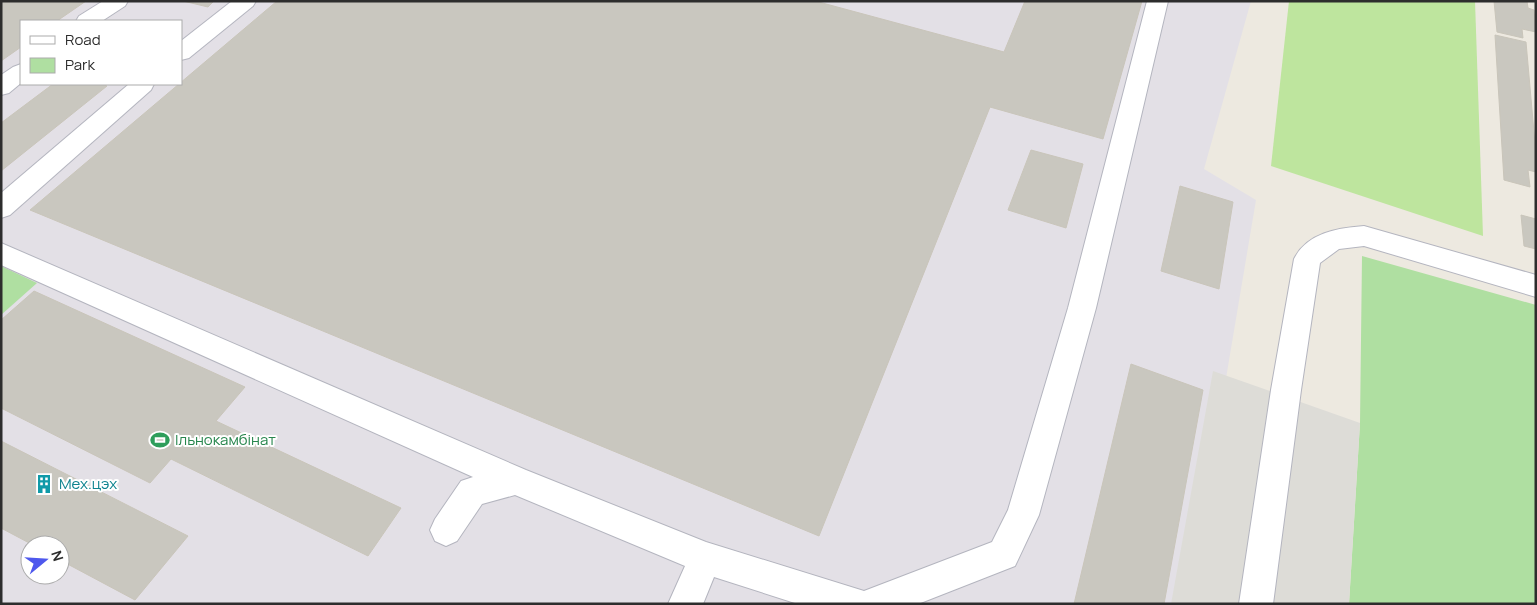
<svg xmlns="http://www.w3.org/2000/svg" width="1537" height="605" font-family="Manrope,sans-serif">
<style>
.industrial{fill:#e3e0e6;fill-rule:evenodd}
.green{fill:#afdfa1}
.pitch{fill:#bee59e}
.plaza{fill:#dddcd7}
.building{fill:#c9c7bf;stroke:#c9c5ba}
.lines{fill:none;stroke-linecap:round;stroke-linejoin:round}
.minor-casing{stroke:#b4b5bf;stroke-width:2}
.minor{fill:#fff;fill-rule:evenodd}
.labels{text-anchor:middle;stroke-width:4;stroke-linejoin:round;paint-order:stroke}
.leisure-label{font-size:15px;fill:#27864d;stroke:#fff;text-anchor:start}
.culture-label{font-size:15px;fill:#0d838f;stroke:#fff;text-anchor:start}
</style>
<rect width="100%" height="100%" fill="#ede9e0"/>
<path class="industrial" d="M 1,1 L 1251,1 L 1204,169 L 1256,200 L 1188,604 L 1,604 ZM 21,21 L 181,21 L 181,84 L 21,84 ZM 30,545 L 60,545 L 60,575 L 30,575 Z"/>
<g class="green">
<polygon points="1362,256 1536,305 1536,604 1349,604 1360,423"/>
<polygon points="1,266 37,283 1,315"/>
</g>
<polygon class="pitch" points="1289,1 1475,1 1483,236 1271,166"/>
<polygon class="plaza" points="1213,371 1360,423 1349,604 1171,604"/>
<g class="building">
<polygon points="1,1 86,1 57,21 21,21 21,47 1,61"/>
<polygon points="183,1 214,1 208,7"/>
<polygon points="277,1 815,1 1004,52 1025,1 1142,1 1103,139 990,107 819,536 30,210"/>
<polygon points="1494,1 1527,1 1528,8 1534,10 1536,32 1522,29 1523,38 1497,32"/>
<polygon points="1495,35 1526,42 1536,155 1536,172 1528,170 1530,187 1504,180"/>
<polygon points="53,84 101,84 107,86 1,171 1,123"/>
<polygon points="1031,150 1083,164 1066,228 1008,210"/>
<polygon points="1180,186 1233,202 1219,289 1161,271"/>
<polygon points="1521,215 1536,219 1536,249 1524,246"/>
<polygon points="34,291 245,387 216,421 401,508 368,556 171,459 150,483 1,408 1,320"/>
<polygon points="1131,364 1203,390 1164,604 1074,604"/>
<polygon points="1,441 188,536 135,600 60,560 60,545 33,545 1,528"/>
</g>
<g class="lines">
<g class="minor-casing">
<g id="minor">
<polygon points="103,1 128,1 125,6 102,21 76,21 79,16"/>
<polygon points="232,1 256,1 253,6 189,58 181,60 181,41"/>
<polygon points="1147,1 1168,1 1096,308 1039,515 1015,566 918,604 798,604 714,577 703,604 668,604 685,566 515,495 482,504 457,541 446,546 435,541 430,530 435,519 461,481 473,477 1,265 1,243 526,470 706,542 864,591 992,542 1008,510 1068,308"/>
<polygon points="21,64 21,83 9,93 1,95 1,75 13,67"/>
<polygon points="129,84 154,84 151,90 10,215 1,218 1,193"/>
<path d="M 1364,226 L 1536,275 L 1536,297 L 1364,246 L 1339,249 L 1320,263 L 1301,390 L 1273,604 L 1239,604 L 1271,390 L 1294,259 C 1307,233 1337,228 1364,226 Z"/>
</g>
</g>
<use href="#minor" class="minor"/>
</g>
<defs>
<g id="stadium-bare" transform="scale(1.5)"><path d="M0-5a6.5 5 0 1 0 0 10a6.5 5 0 1 0 0-10ZM-3.5-1.8h7v3.6h-7Z" fill="#2e9e5b" stroke="#fff" stroke-width="2.5" paint-order="stroke"/></g>
<g id="building-bare" transform="scale(1.5)"><path d="M-4-6H4V6H1V3H-1V6H-4ZM-2.5-4.3h1.7v1.8h-1.7ZM.8-4.3h1.7v1.8H.8ZM-2.5-1h1.7V.8h-1.7ZM.8-1h1.7V.8H.8Z" fill="#0f9aa8" stroke="#fff" stroke-width="2.5" paint-order="stroke"/></g>
</defs>
<g fill-rule="evenodd">
<use href="#stadium-bare" x="160" y="440"/>
<use href="#building-bare" x="44" y="484"/>
</g>
<g class="labels">
<g class="leisure-label">
<text x="175" y="445">Ільнокамбінат</text>
</g>
<g class="culture-label">
<text x="59" y="489">Мех.цэх</text>
</g>
</g>
<rect width="1537" height="605" fill="none" stroke="#2d2d2d" stroke-width="5"/>
<rect x="20" y="20" width="162" height="65" fill="#ffffff" stroke="#ababab"/>
<rect x="30" y="36" width="25" height="8" fill="#ffffff" stroke="#ababab"/>
<text x="65" y="45" font-size="15" fill="#2d2d2d">Road</text>
<rect x="30" y="58" width="25" height="15" fill="#afdfa1" stroke="#ababab"/>
<text x="65" y="70" font-size="15" fill="#2d2d2d">Park</text>
<g transform="translate(45 560) rotate(72)"><circle r="24" fill="#ffffff" stroke="#ababab"/>
<path d="M0-4L9 19L0 12L-9 19Z" fill="#4e58ed"/>
<text y="-8" font-size="14" font-weight="bold" text-anchor="middle" fill="#2d2d2d">N</text>
</g>
</svg>
